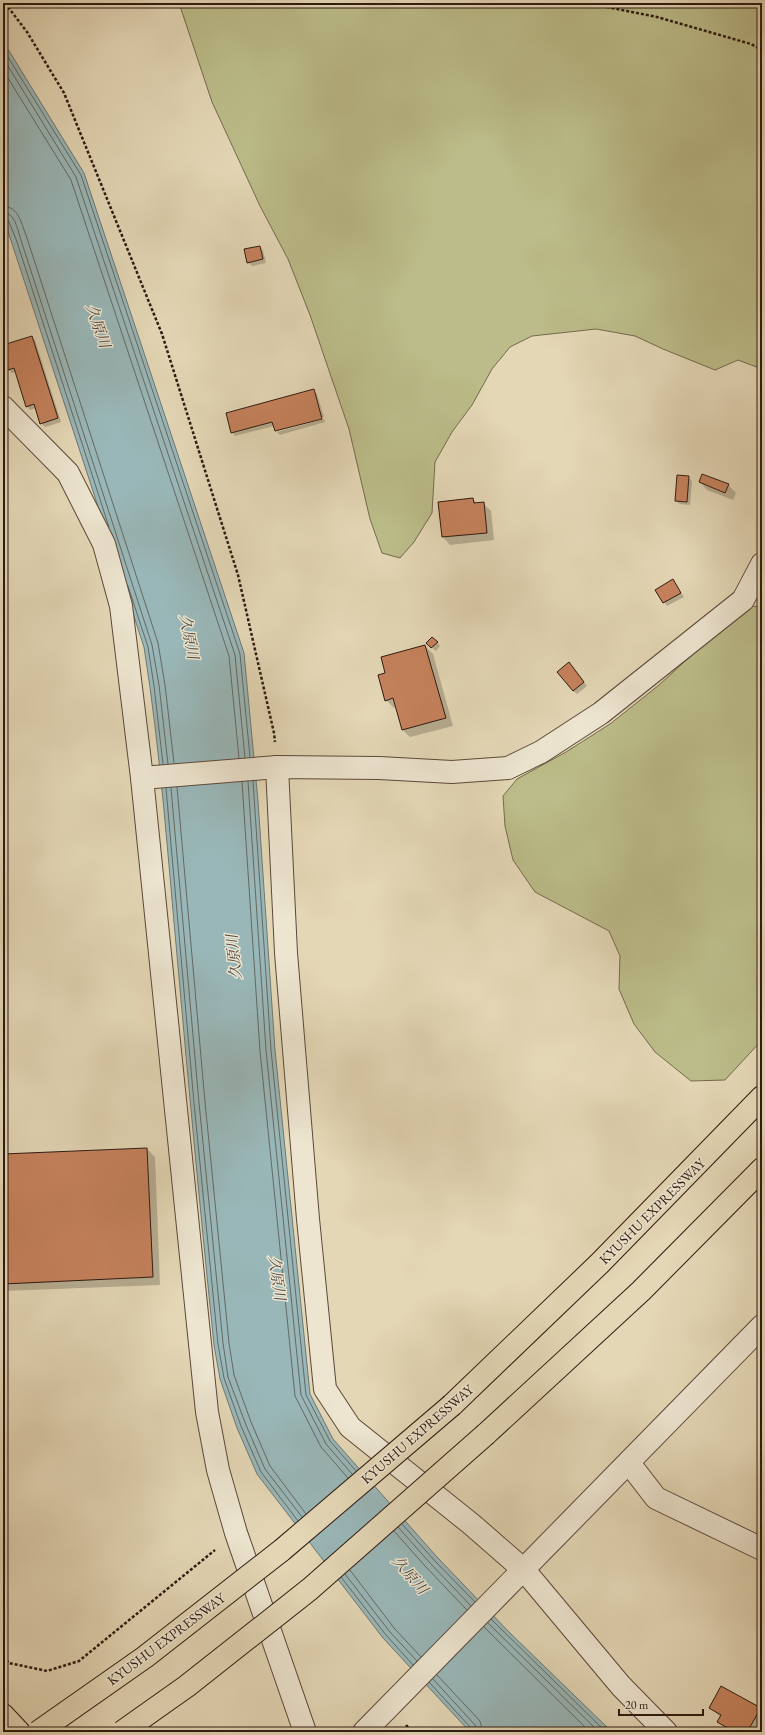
<svg xmlns="http://www.w3.org/2000/svg" width="765" height="1735" font-family="'EB Garamond','Noto Serif JP',serif">
<style>
.green{fill:#bbbc89;stroke:#746a4c}
.water{fill:#99b7b8;stroke:#6e7875}
.shadow{fill:#0003}
.lines{fill:none;stroke-linecap:round;stroke-linejoin:round}
.shore{stroke:#646864;stroke-width:1}
.building{fill:#c6825d;stroke:#2e1910}
.minor-casing{stroke:#5c483a;stroke-width:24}
.tertiary-casing{stroke:#5c483a;stroke-width:24}
.primary-casing{stroke:#2e1910;stroke-width:24}
.motorway-casing{stroke:#2e1910;stroke-width:24}
.path{stroke:#2e1910;stroke-width:2.5;stroke-dasharray:3 2;stroke-linecap:butt}
.minor{stroke:#ede5d0;stroke-width:22}
.tertiary{stroke:#ede5d0;stroke-width:22}
.primary{stroke:#e4d7b6;stroke-width:22}
.motorway{stroke:#e4d7b6;stroke-width:22}
.motorway-bridge-casing{stroke:#2e1910;stroke-width:24;stroke-linecap:butt}
.motorway-bridge{stroke:#e4d7b6;stroke-width:22}
.labels{text-anchor:middle;stroke-width:3;stroke-linejoin:round;paint-order:stroke}
.street-label{font-size:14px;fill:#2e1910;stroke:#ede5d0}
.water-label{font-size:15px;font-style:italic;fill:#4e4842;stroke:#ede5d0}
</style>
<rect width="100%" height="100%" fill="#e4d7b6"/>
<filter id="stains"><feTurbulence type="fractalNoise" baseFrequency=".005" numOctaves="4"/><feColorMatrix values="0 0 0 0 .2 0 0 0 0 .09 0 0 0 0 .02 0 0 0 .5 -.17"/></filter>
<radialGradient id="worn" r=".72"><stop offset=".6" stop-color="#630" stop-opacity="0"/><stop offset="1" stop-color="#630" stop-opacity=".3"/></radialGradient>
<g class="green">
<polygon points="179,3 762,3 762,369 738,360 715,370 663,349 635,336 596,329 532,336 510,347 492,369 472,405 452,432 435,462 432,513 414,542 400,558 382,553 370,519 349,429 310,315 288,259 260,206 212,102"/>
<polygon points="750,606 762,607 762,1040 725,1080 691,1081 655,1052 634,1024 619,989 620,956 609,931 535,892 513,860 505,826 503,796 517,779 566,752 610,724 659,685 720,629"/>
</g>
<path class="water" d="M 3,41 L 84,173 L 244,653 L 258,801 L 275,1050 L 310,1394 L 333,1439 L 437,1557 L 509,1632 L 612,1732 L 470,1732 L 383,1638 L 257,1474 L 237,1428 L 220,1379 L 214,1345 C 201,1218 189,1092 178,966 C 168,860 161,753 144,647 L 3,216 Z"/>
<g class="shadow">
<polygon points="259,247 263,250 266,263 252,266 248,262"/>
<polygon points="3,300 8,305 3,310"/>
<polygon points="3,312 8,317 3,322"/>
<polygon points="31,337 35,340 61,422 45,427 41,423 36,408 30,410 27,406 16,372 12,373 9,370 3,352 3,346"/>
<polygon points="314,391 317,394 324,417 277,430 277,432 274,426 235,436 232,432"/>
<polygon points="762,414 762,420 759,415"/>
<polygon points="324,419 325,422 280,435 277,432"/>
<polygon points="688,477 692,481 690,505 680,504 676,501"/>
<polygon points="700,482 728,485 736,493 733,500 707,490"/>
<polygon points="473,499 477,504 483,503 491,511 494,540 450,545 443,537"/>
<polygon points="673,581 684,597 667,606 656,590"/>
<polygon points="437,642 440,646 436,651 431,647"/>
<polygon points="425,646 433,654 453,726 410,737 403,730 396,707 394,708 386,700 386,674"/>
<polygon points="573,667 587,686 577,694 573,691"/>
<polygon points="147,1149 155,1157 160,1285 3,1291 3,1155"/>
<polygon points="710,1708 760,1708 762,1710 762,1732 730,1732 719,1722 721,1717"/>
<polygon points="717,1729 723,1732 715,1732"/>
</g>
<g class="lines">
<g class="shore">
<polyline points="3,49 81,175 240,654 250,757"/>
<polyline points="3,58 76,177 235,655 245,758"/>
<polyline points="3,70 71,180 229,656 239,758"/>
<path d="M 3,206 C 19,207 21,223 26,235 L 158,643 L 165,685 L 174,763"/>
<path d="M 3,212 C 15,213 17,228 20,237 L 152,645 L 159,685 L 168,764"/>
<polyline points="3,217 8,220 16,239 109,527"/>
<polyline points="128,586 148,647 154,686 163,764"/>
<polyline points="248,781 266,1050 301,1395 326,1444 352,1474"/>
<polyline points="253,781 271,1050 306,1395 330,1441 356,1471"/>
<polyline points="242,782 260,1051 295,1396 321,1447 348,1478"/>
<polyline points="177,787 205,1102 229,1343 234,1375 251,1422 270,1466 306,1514"/>
<polyline points="166,788 194,1103 218,1344 224,1378 241,1426 261,1472 298,1521"/>
<polyline points="171,788 199,1103 223,1343 228,1377 246,1425 265,1469 302,1517"/>
<polyline points="402,1524 434,1560 475,1602"/>
<polyline points="398,1527 430,1563 471,1606"/>
<polyline points="394,1531 426,1567 467,1610"/>
<polyline points="350,1570 394,1628 421,1657"/>
<polyline points="345,1574 390,1632 417,1661"/>
<polyline points="341,1577 386,1635 413,1665"/>
<polyline points="491,1619 606,1732"/>
<polyline points="488,1623 599,1732"/>
<polyline points="484,1627 590,1732"/>
<polyline points="437,1675 480,1721 483,1732"/>
<polyline points="433,1679 475,1725 477,1732"/>
<polyline points="429,1682 471,1728 472,1732"/>
</g>
</g>
<g class="building">
<polygon points="260,246 263,259 247,263 244,249"/>
<polygon points="32,336 58,418 40,424 34,404 26,407 14,368 8,370 3,355 3,345"/>
<polygon points="314,389 322,419 275,431 272,422 231,433 226,413"/>
<polygon points="702,474 729,484 725,493 699,482"/>
<polygon points="677,475 689,476 687,502 675,501"/>
<polygon points="473,498 474,503 484,502 487,533 442,537 438,502"/>
<polygon points="673,579 681,593 663,603 655,590"/>
<polygon points="432,637 438,642 431,648 426,643"/>
<polygon points="425,645 446,718 402,730 393,698 385,701 378,675 385,673 381,657"/>
<polygon points="569,662 584,682 573,691 557,672"/>
<polygon points="147,1148 153,1277 3,1284 3,1154"/>
<polygon points="721,1686 761,1708 747,1732 735,1732 717,1722 721,1715 709,1708"/>
</g>
<g class="lines">
<g class="minor-casing">
<g id="minor">
<polyline points="3,407 68,473 104,544 121,606 142,778 207,1412 218,1470 236,1533 305,1732"/>
<polyline points="277,767 286,953 308,1219 325,1389 350,1427 470,1523 524,1570 621,1686 666,1732"/>
<polyline points="142,778 277,767 379,768 452,772 508,768 541,752 601,713 743,600 762,564"/>
<polyline points="629,1463 656,1498 762,1549"/>
</g>
</g>
<g class="tertiary-casing">
<polyline id="tertiary" points="364,1732 762,1326"/>
</g>
<g class="primary-casing">
<polyline id="primary" points="3,1715 19,1732"/>
</g>
<g class="motorway-casing">
<g id="motorway">
<polyline points="452,1405 600,1263 762,1097"/>
<polyline points="486,1434 641,1291 762,1169"/>
</g>
</g>
<g class="path">
<polyline points="5,3 27,32 64,93 162,334 238,575 274,733 275,742"/>
<polyline points="587,3 657,17 751,44 762,50"/>
<polyline points="3,1656 9,1663 47,1671 79,1661 215,1550"/>
<polyline points="406,1725 412,1732"/>
</g>
<use href="#minor" class="minor"/>
<use href="#tertiary" class="tertiary"/>
<use href="#primary" class="primary"/>
<use href="#motorway" class="motorway"/>
<g class="motorway-bridge-casing">
<g id="motorway-bridge">
<polyline points="38,1732 145,1657 282,1550 452,1405"/>
<polyline points="122,1732 187,1686 310,1589 486,1434"/>
</g>
</g>
<use href="#motorway-bridge" class="motorway-bridge"/>
</g>
<g class="labels">
<g class="street-label">
<text transform="translate(652 1211) rotate(-45)" y="5">KYUSHU EXPRESSWAY</text>
<text transform="translate(417 1434) rotate(-41)" y="5">KYUSHU EXPRESSWAY</text>
<text transform="translate(166 1639) rotate(-37)" y="5">KYUSHU EXPRESSWAY</text>
</g>
<g class="water-label">
<text transform="translate(98 326) rotate(71)" y="5">久原川</text>
<text transform="translate(189 637) rotate(79)" y="5">久原川</text>
<text transform="translate(234 957) rotate(-96)" y="5">久原川</text>
<text transform="translate(277 1278) rotate(82)" y="5">久原川</text>
<text transform="translate(410 1575) rotate(49)" y="5">久原川</text>
</g>
</g>
<rect width="765" height="1735" fill="none" stroke="#e4d7b6" stroke-width="16"/>
<rect x="4" y="4" width="757" height="1727" fill="none" stroke="#2e1910" stroke-width="2"/>
<rect x="8" y="8" width="749" height="1719" fill="none" stroke="#2e1910"/>
<path d="M619 1709v6h84v-6" fill="none" stroke="#2e1910" stroke-width="2"/>
<text x="625" y="1709" font-size="12" fill="#2e1910" stroke="#ede5d0" stroke-width="3" paint-order="stroke">20 m</text>
<rect width="100%" height="100%" filter="url(#stains)"/>
<rect width="100%" height="100%" fill="url(#worn)"/>
</svg>
